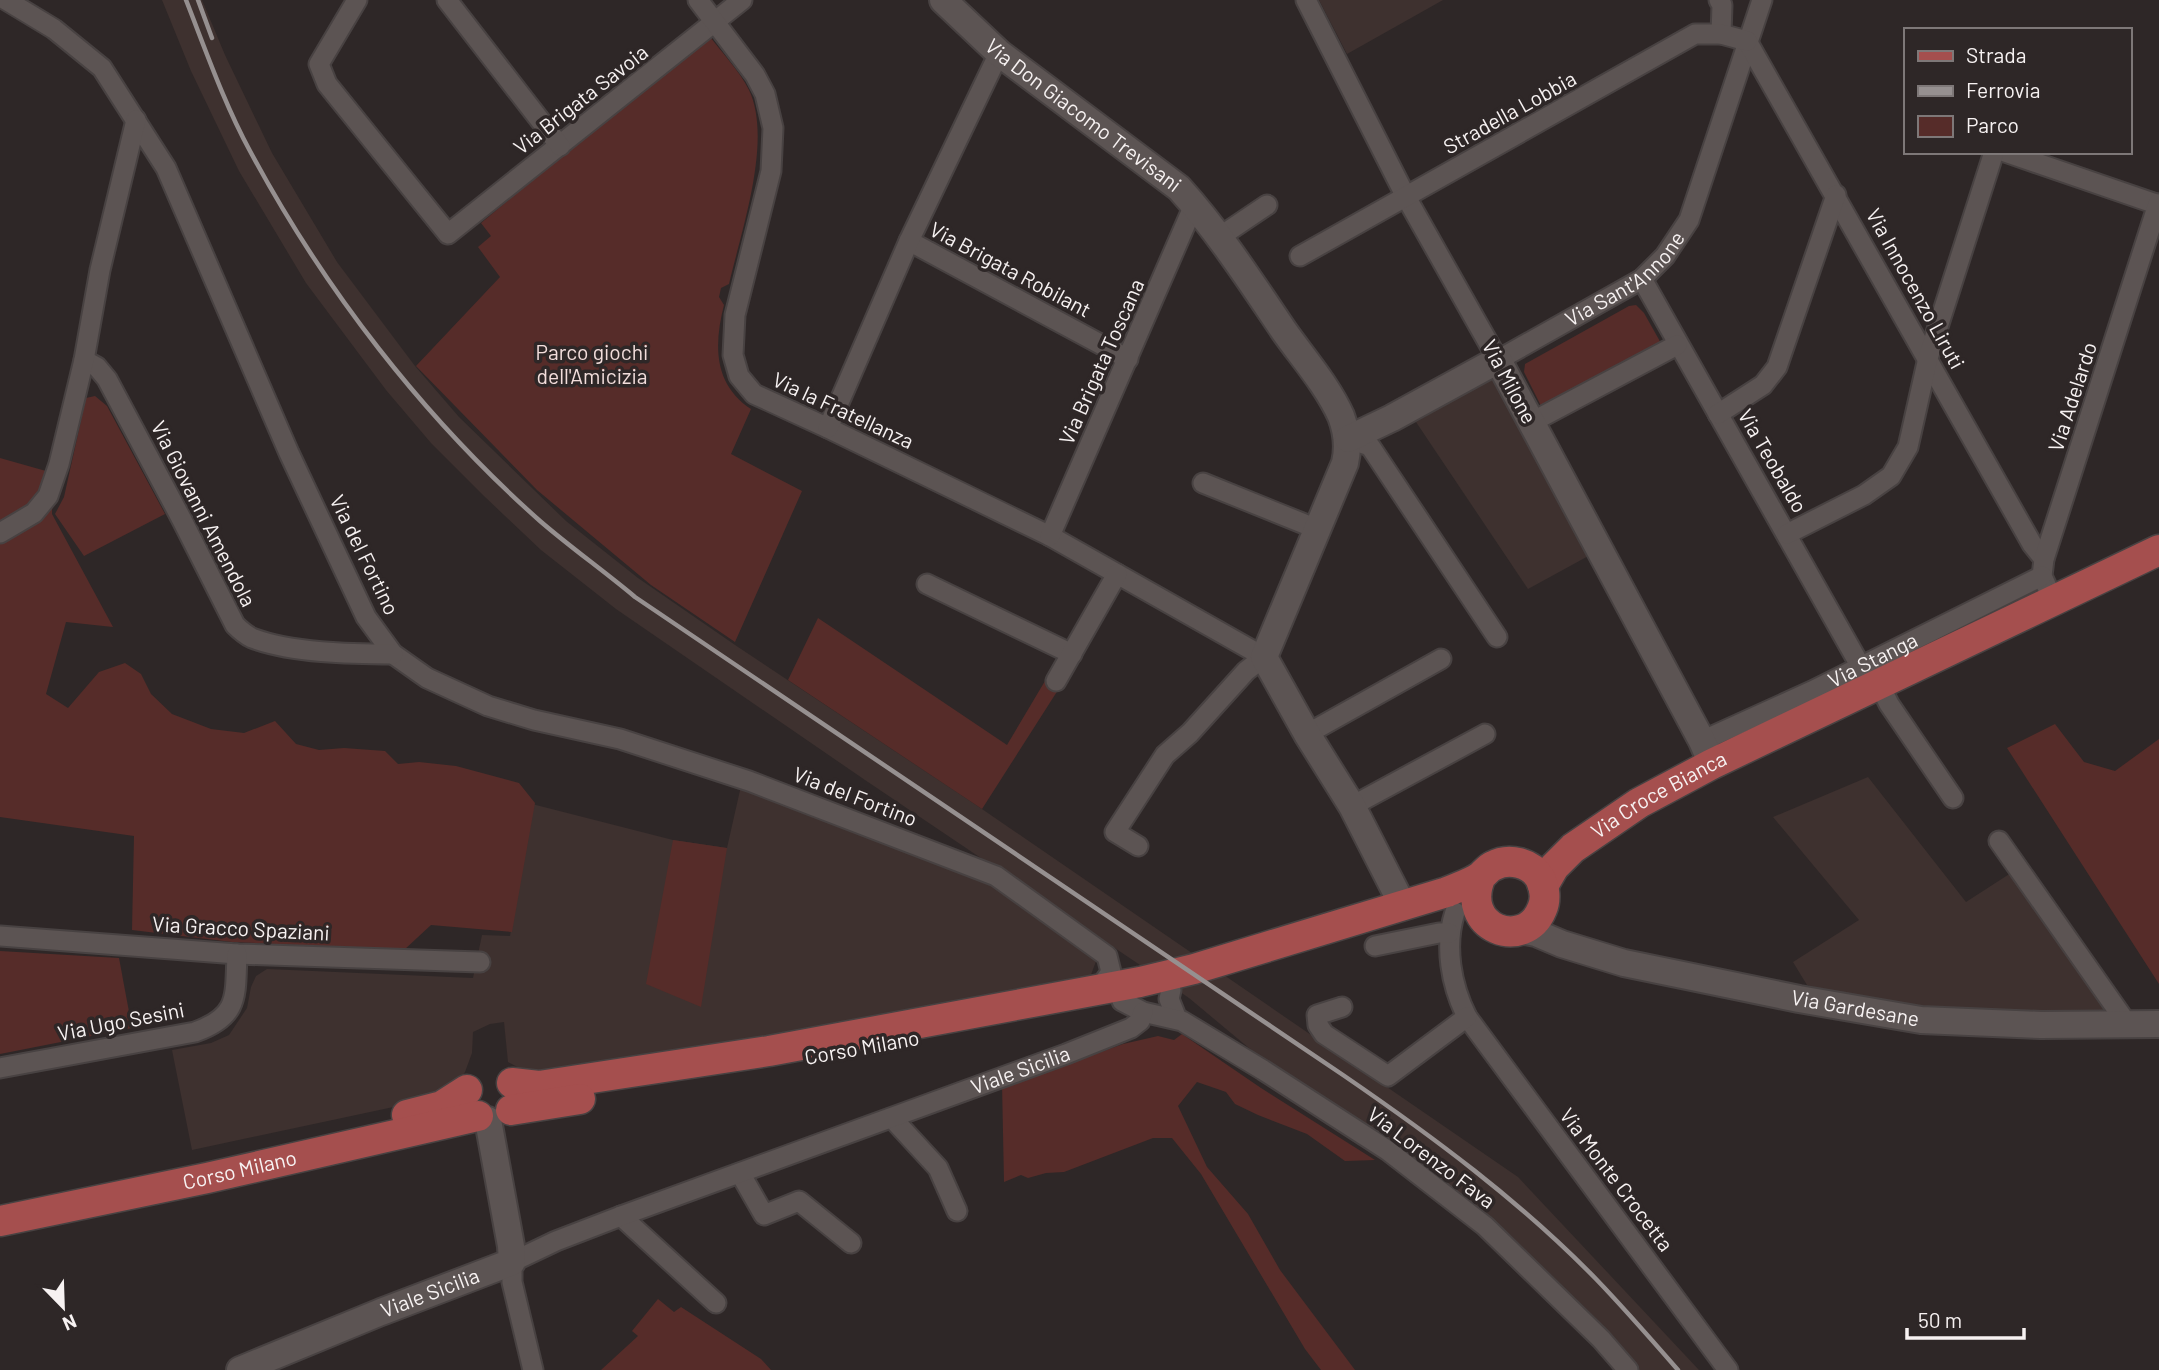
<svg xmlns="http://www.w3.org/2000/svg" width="2159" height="1370" font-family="Barlow,sans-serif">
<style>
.built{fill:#3e312f}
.green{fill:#562c29}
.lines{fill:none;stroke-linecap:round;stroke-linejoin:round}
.street-casing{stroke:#484242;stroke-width:23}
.secondary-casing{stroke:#484242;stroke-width:30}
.primary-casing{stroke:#484242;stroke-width:33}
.street{stroke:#5c5453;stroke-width:19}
.secondary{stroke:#5c5453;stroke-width:26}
.primary{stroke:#a54f4e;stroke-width:30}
.rail{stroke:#969090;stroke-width:4.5}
.labels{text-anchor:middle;stroke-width:7;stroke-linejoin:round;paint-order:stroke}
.street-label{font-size:21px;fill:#f7f2f2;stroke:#2e2727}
.park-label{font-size:21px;fill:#f2dddb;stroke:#2e2727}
</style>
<rect width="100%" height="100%" fill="#2e2727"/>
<g class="built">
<polygon points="162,0 202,0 225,55 272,153 337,262 415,366 459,417 566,521 638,578 738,647 982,809 1518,1177 1699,1370 1634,1370 1539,1270 1421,1162 1274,1069 1189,998 865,780 616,609 541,550 484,496 431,443 386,390 306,283 239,171 191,71"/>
<polygon points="1319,0 1443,0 1347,54"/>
<polygon points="1495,376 1592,554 1528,589 1416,422"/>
<polygon points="1868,777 1966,902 2014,871 2114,1013 2031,1014 1914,1006 1843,995 1807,985 1793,962 1859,920 1773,817"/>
<polygon points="741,786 962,863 1098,956 1089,980 548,1076 523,1070 508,1062 504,1022 490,1024 473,1032 472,1053 465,1072 456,1086 431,1099 192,1150 172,1050 211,1043 229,1035 247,1008 251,987 256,976 267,969 473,978 482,935 510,936 532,804 673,840 727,848"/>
</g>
<g class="green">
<path d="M 708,34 C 721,52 739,70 749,90 C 773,140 741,232 729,284 L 721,288 L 719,297 L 724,305 C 714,344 713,384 751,409 L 731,454 L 802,491 L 735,642 L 651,585 L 537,490 L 416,366 L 500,277 L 478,247 L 491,236 L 481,223 Z"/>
<polygon points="1636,305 1644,313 1662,345 1542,408 1524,372 1525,364 1629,306"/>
<polygon points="95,396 107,406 165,514 84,556 55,514 64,497 86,398"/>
<polygon points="0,458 53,473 52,514 113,627 66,622 46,694 68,708 99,672 125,663 141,674 151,694 172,714 211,729 244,733 275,721 296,744 319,750 344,748 385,751 398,764 419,762 456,766 519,783 535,803 512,932 431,925 404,950 232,942 132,930 134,836 0,817"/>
<polygon points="818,618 1007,745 1045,681 1058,690 982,809 788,680"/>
<polygon points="2055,724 2084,762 2115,771 2159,739 2159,984 2007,748"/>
<polygon points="673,840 727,848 701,1007 646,984"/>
<polygon points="0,951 119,958 132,1028 0,1054"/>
<polygon points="1182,1034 1261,1088 1375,1160 1345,1161 1307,1134 1258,1115 1235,1104 1226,1092 1197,1082 1178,1106 1207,1167 1248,1214 1280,1270 1355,1370 1321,1370 1305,1349 1201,1174 1172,1138 1153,1138 1064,1172 1046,1173 1028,1178 1021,1175 1004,1182 1002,1083 1032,1070 1035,1076 1123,1044 1158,1036 1174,1040"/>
<polygon points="658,1299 674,1312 681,1307 761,1359 771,1370 601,1370 638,1336 632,1331"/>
</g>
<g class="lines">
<g class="street-casing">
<g id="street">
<polyline points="6,0 54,29 102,68 166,168 289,453 366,617 393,654 427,678 488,706 534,720 620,739 749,781 996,876 1107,956 1111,972 1099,989"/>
<polyline points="357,0 319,64 327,84 448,234 742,0"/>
<polyline points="447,0 560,146"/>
<polyline points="698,0 755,75 765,94 773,128 771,171 735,315 733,355 739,376 754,394 828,428 1050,536 1264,657 1246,671 1190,733 1165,755 1115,832 1138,846"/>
<path id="s1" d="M 1306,0 L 1406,197 L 1498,360 L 1642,279 L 1665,256 L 1689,220 L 1762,0"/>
<polyline points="1719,0 1722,5 1721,34"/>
<polyline points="1747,41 2032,544 2044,559"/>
<polyline points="2005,152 2159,205"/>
<polyline points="1218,238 1267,205"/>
<polyline points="909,241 1128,359"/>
<polyline points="1300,256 1695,34 1721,34 1747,41"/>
<polyline points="1642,279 1861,667"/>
<path d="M 84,360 L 97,367 L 107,379 L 182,520 L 235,625 C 240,630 246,635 252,638 C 291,653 351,654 393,654"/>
<polyline points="1718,414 1763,385 1777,367 1836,195"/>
<polyline points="1530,423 1677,345"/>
<polyline points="828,428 909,241 999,53"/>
<polyline points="1348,439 1370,446 1497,637"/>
<polyline points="1203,483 1317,529"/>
<polyline points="0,533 34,513 48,496 59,464 84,360 100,270 136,120"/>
<polyline points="1787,534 1864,495 1891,476 1908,447 1928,358 1994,152"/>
<polyline points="1050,536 1194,205"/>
<polyline points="927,584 1072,654"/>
<polyline points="2054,602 2042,576 2044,559 2158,204"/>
<polyline points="1056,681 1117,574"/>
<polyline points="1879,684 1889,704 1953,798"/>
<polyline points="1307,734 1441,659"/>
<path id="s2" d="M 1702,741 L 1812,691 L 2042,576"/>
<polyline points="1352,806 1485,734"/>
<polyline points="1999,841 2128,1025"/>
<path d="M 1455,912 C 1444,946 1451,985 1467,1017 L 1728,1370"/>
<polyline points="0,936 237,954 480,962"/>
<polyline points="1375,946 1439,933 1449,933"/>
<polyline points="1171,990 1169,999 1177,1019"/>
<polyline points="1122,1001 1143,1012 1182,1021 1263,1070 1387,1150 1485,1226 1601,1339 1628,1370"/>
<polyline points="1342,1007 1317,1015 1318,1025 1324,1034 1388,1076 1467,1017"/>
<path d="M 0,1068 L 195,1032 C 240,1016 235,996 237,954"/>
<polyline points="892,1118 938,1168 957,1211"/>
<polyline points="740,1173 764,1215 799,1201 851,1243"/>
<polyline points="621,1216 716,1303"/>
<path id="s3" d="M 533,1370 L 512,1282 L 512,1262 L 556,1241 L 621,1216 L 1066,1054 L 1131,1028 L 1140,1021 L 1143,1012"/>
</g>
</g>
<g class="secondary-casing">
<g id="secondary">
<path id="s4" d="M 943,0 L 999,53 L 1179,188 C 1218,231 1251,282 1284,331 C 1303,358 1327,385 1341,416 C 1347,432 1349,446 1345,463 L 1264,657 L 1307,734 L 1352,806 L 1402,904"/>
<polyline points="1348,439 1392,418 1498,360 1702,741 1712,764"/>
<path id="s5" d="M 1520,930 L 1536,933 L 1562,944 L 1624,963 L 1799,999 L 1921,1020 L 2041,1025 L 2159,1024"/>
<path id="s6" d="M 240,1370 L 381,1312 L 512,1262 L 511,1246 L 488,1120"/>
</g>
</g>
<g class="primary-casing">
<g id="primary">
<path id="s7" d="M 1543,886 L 1554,867 L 1573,848 L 1639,803 L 1712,764 L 2159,550"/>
<path d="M 512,1083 L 539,1086 L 769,1051 L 1140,982 L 1194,969 L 1447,892 C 1458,887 1472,883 1481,876 C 1485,873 1488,868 1493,866 C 1509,857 1531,863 1540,878 C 1545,888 1546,900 1542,909 C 1525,952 1458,929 1481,876"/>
<polyline points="511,1110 580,1099"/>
<polyline points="407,1115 442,1106 467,1090"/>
<path id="s8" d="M 0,1221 L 207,1178 L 478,1116"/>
</g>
</g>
<use href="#street" class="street"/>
<use href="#secondary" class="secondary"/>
<use href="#primary" class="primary"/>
<g class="rail">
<path d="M 186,0 C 206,51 224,103 250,151 C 324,289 423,417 540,521 C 570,547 604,571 635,597 L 1343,1075 C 1432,1136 1520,1201 1596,1279 C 1624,1308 1651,1339 1678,1370"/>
<polyline points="198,0 212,38"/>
</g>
</g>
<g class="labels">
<g class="street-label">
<text transform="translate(581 100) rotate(-38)" y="7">Via Brigata Savoia</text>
<text transform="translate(1510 113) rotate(-29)" y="7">Stradella Lobbia</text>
<text dy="7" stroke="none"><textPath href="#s4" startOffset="182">Via Don Giacomo Trevisani</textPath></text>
<text transform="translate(1010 270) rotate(28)" y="7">Via Brigata Robilant</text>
<text dy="7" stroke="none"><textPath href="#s1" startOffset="560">Via Sant'Annone</textPath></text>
<text transform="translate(1915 289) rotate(61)" y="7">Via Innocenzo Liruti</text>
<text transform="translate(1102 362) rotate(-66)" y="7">Via Brigata Toscana</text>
<text transform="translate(1509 382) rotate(62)" y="7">Via Milone</text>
<text transform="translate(2073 397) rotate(-72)" y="7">Via Adelardo</text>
<text transform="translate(843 411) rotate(25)" y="7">Via la Fratellanza</text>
<text transform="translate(1772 461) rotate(60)" y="7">Via Teobaldo</text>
<text transform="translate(203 514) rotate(63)" y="7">Via Giovanni Amendola</text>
<text transform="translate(364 555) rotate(64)" y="7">Via del Fortino</text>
<text dy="7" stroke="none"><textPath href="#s2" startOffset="189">Via Stanga</textPath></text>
<text transform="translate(855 797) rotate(21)" y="7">Via del Fortino</text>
<text dy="7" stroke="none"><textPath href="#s7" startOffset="150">Via Croce Bianca</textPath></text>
<text transform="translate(241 929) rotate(3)" y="7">Via Gracco Spaziani</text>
<text dy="7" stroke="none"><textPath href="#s5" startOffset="345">Via Gardesane</textPath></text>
<text transform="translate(121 1022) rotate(-11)" y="7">Via Ugo Sesini</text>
<text transform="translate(862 1048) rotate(-10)" y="7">Corso Milano</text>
<text dy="7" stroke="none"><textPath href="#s3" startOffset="654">Viale Sicilia</textPath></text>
<text transform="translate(1431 1158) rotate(37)" y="7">Via Lorenzo Fava</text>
<text dy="7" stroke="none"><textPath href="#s8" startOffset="245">Corso Milano</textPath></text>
<text transform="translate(1616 1180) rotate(53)" y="7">Via Monte Crocetta</text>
<text dy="7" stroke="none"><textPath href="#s6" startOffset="205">Viale Sicilia</textPath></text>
</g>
<g class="park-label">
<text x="592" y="360">Parco giochi<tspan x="592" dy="24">dell'Amicizia</tspan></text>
</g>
</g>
<rect x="1904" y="28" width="228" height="126" fill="#2e2727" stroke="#7e7878" stroke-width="2"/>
<rect x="1918" y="51" width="35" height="10" fill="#a54f4e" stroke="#7e7878" stroke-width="2"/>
<text x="1966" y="63" font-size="21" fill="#f7f2f2">Strada</text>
<rect x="1918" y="86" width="35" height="10" fill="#969090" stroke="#7e7878" stroke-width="2"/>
<text x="1966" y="98" font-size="21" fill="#f7f2f2">Ferrovia</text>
<rect x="1918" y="116" width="35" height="21" fill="#562c29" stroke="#7e7878" stroke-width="2"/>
<text x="1966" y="133" font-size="21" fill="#f7f2f2">Parco</text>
<g transform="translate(63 1307) rotate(157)" stroke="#2e2727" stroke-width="5" paint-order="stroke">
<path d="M0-5L12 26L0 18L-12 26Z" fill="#f7f2f2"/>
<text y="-10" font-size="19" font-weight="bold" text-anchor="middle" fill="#f7f2f2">N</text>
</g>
<path d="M1907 1328v10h117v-10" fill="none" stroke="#f7f2f2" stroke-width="3.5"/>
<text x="1918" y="1328" font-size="21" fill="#f7f2f2" stroke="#2e2727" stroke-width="5" paint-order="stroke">50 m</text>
</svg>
